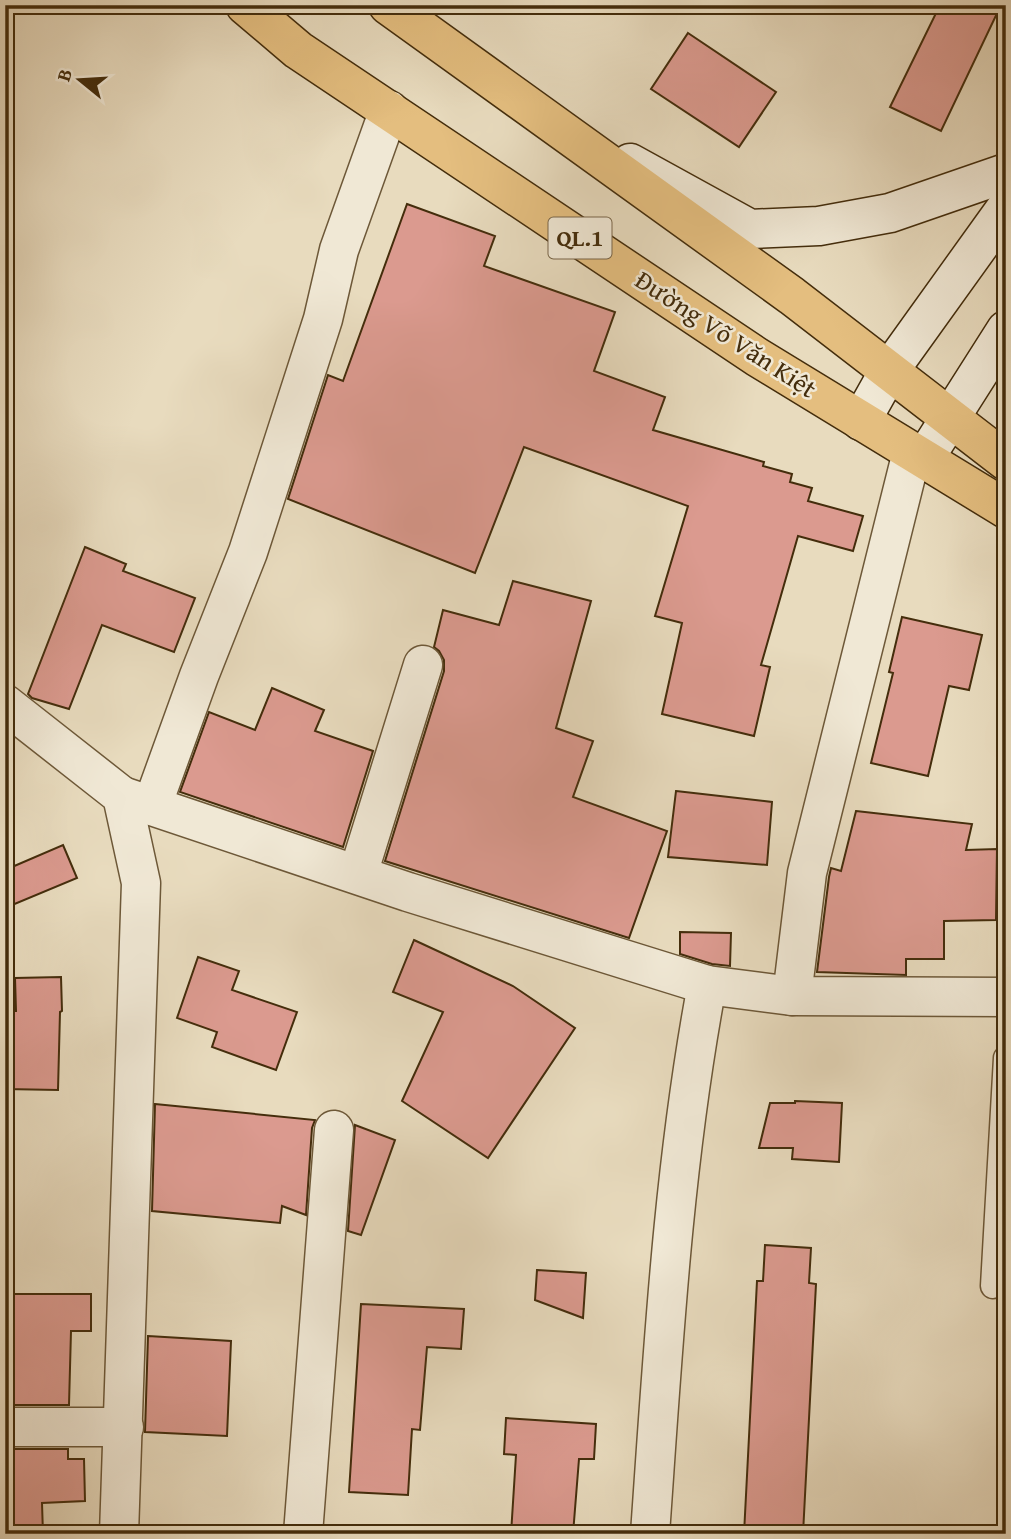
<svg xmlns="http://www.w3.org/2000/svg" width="1011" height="1539" font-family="'Gentium Book Plus',serif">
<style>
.building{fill:#db9a8f;stroke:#442d0c;stroke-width:2}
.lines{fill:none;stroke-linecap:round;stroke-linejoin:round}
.service-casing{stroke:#6d5838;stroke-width:27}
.minor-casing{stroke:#6d5838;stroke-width:41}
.secondary-casing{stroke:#442d0c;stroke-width:41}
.trunk-casing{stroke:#442d0c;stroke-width:41}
.service{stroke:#f0e8d5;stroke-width:24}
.minor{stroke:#f0e8d5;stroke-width:38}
.secondary{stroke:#f0e8d5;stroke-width:38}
.trunk{stroke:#e4be7f;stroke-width:38}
.labels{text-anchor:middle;stroke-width:5;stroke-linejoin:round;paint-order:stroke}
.shield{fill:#f0e8d5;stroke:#786548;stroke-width:2}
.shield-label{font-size:24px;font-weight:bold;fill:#442d0c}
.street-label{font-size:26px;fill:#442d0c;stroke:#f0e8d5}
</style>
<rect width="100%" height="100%" fill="#e8dbbe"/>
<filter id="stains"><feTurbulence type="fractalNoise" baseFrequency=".00286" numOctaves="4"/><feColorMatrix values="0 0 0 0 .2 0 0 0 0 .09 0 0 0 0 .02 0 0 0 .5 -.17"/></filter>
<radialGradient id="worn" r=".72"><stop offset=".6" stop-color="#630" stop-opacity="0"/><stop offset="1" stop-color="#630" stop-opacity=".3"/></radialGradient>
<g class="building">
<polygon points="940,5 1001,5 941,131 890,107"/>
<polygon points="688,33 776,92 739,147 651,89"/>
<polygon points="407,204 495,236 484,266 615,312 594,371 665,397 653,430 764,462 763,466 792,474 790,482 812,488 808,501 863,516 853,551 798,536 761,665 770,667 754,736 662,714 682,623 655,616 688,506 524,447 475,573 288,499 328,375 343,381"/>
<polygon points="85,547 126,564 123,571 195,598 174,652 102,625 69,709 32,698 28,694"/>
<polygon points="513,581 591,601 556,728 593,741 573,797 667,831 629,938 385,861 444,671 444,660 439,651 434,647 443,610 499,625"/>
<polygon points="902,617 982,635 969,690 949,686 928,776 871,763 893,673 889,672"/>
<polygon points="272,688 324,710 315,731 373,751 343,847 180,792 209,712 255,730"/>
<polygon points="676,791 772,802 767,865 668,857"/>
<polygon points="856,811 972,824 966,850 997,849 996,920 944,921 944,959 906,959 906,975 817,972 829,877 831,868 841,871"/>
<polygon points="63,845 77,878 5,908 5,870"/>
<polygon points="680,932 731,933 730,966 712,964 680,954"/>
<polygon points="414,940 513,986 575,1028 488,1158 402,1101 443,1012 393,992"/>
<polygon points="198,957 239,971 232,990 297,1012 276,1070 212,1047 217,1032 177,1018"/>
<polygon points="61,977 62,1011 60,1012 58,1090 5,1089 5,1011 16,1011 15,978"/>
<polygon points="795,1101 842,1103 839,1162 792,1159 793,1148 759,1148 770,1103 795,1103"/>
<polygon points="155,1104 315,1120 312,1128 306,1215 282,1206 280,1223 152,1211"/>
<polygon points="355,1125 395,1140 361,1235 348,1231"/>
<polygon points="765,1245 811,1248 809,1283 816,1284 803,1534 744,1534 757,1281 763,1281"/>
<polygon points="537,1270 586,1273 583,1318 535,1300"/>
<polygon points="5,1294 91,1294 91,1331 71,1331 69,1405 5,1405"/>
<polygon points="361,1304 464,1309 461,1349 427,1347 420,1430 412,1429 408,1495 349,1492"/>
<polygon points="148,1336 231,1341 227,1436 145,1432"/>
<polygon points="506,1418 596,1424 594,1459 579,1459 573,1534 511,1534 516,1455 504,1454"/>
<polygon points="5,1449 68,1449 68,1459 84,1459 85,1501 42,1503 43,1534 5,1534"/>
</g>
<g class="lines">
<g class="service-casing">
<polyline id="service" points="993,1286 1006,1058"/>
</g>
<g class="minor-casing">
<g id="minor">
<polyline points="5,704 122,796 141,883 119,1534"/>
<polyline points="122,796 408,892 707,985 792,996 1006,997"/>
<polyline points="152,806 199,676 248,552 323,319 339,250 389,110"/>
<polyline points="358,874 423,665"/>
<polyline points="792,996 807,873 912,452"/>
<polyline points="5,1427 124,1427"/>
<polyline points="303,1534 334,1130"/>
<path d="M 650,1534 C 663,1351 673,1166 707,985"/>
</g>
</g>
<g class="secondary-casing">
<g id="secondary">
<polyline points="630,163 750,229 819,226 890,213 1006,173"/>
<polyline points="861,421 889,371 1006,208"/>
<polyline points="924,459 1006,330"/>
</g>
</g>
<g class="trunk-casing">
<g id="trunk">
<polyline points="245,5 298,50 757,357 1006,509"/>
<polyline points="388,5 792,296 1006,461"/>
</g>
</g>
<use href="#service" class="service"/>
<use href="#minor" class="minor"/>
<use href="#secondary" class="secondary"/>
<use href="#trunk" class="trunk"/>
</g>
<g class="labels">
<rect class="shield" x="548.5" y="217.5" width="63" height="41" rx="5"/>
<g class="shield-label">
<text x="580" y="246">QL.1</text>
</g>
<g class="street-label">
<text transform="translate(726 334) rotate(33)" y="9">Đường Võ Văn Kiệt</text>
</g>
</g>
<rect width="1011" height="1539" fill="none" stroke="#e8dbbe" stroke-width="28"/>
<rect x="7" y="7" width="997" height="1525" fill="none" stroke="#442d0c" stroke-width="3.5"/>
<rect x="14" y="14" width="983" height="1511" fill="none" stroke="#442d0c" stroke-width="2"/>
<g transform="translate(80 80) rotate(288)" stroke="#f0e8d5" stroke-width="5" paint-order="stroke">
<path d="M0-5L12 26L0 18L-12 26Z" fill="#442d0c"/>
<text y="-10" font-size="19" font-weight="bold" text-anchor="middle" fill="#442d0c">B</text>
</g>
<rect width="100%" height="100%" filter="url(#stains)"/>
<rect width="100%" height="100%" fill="url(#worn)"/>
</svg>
